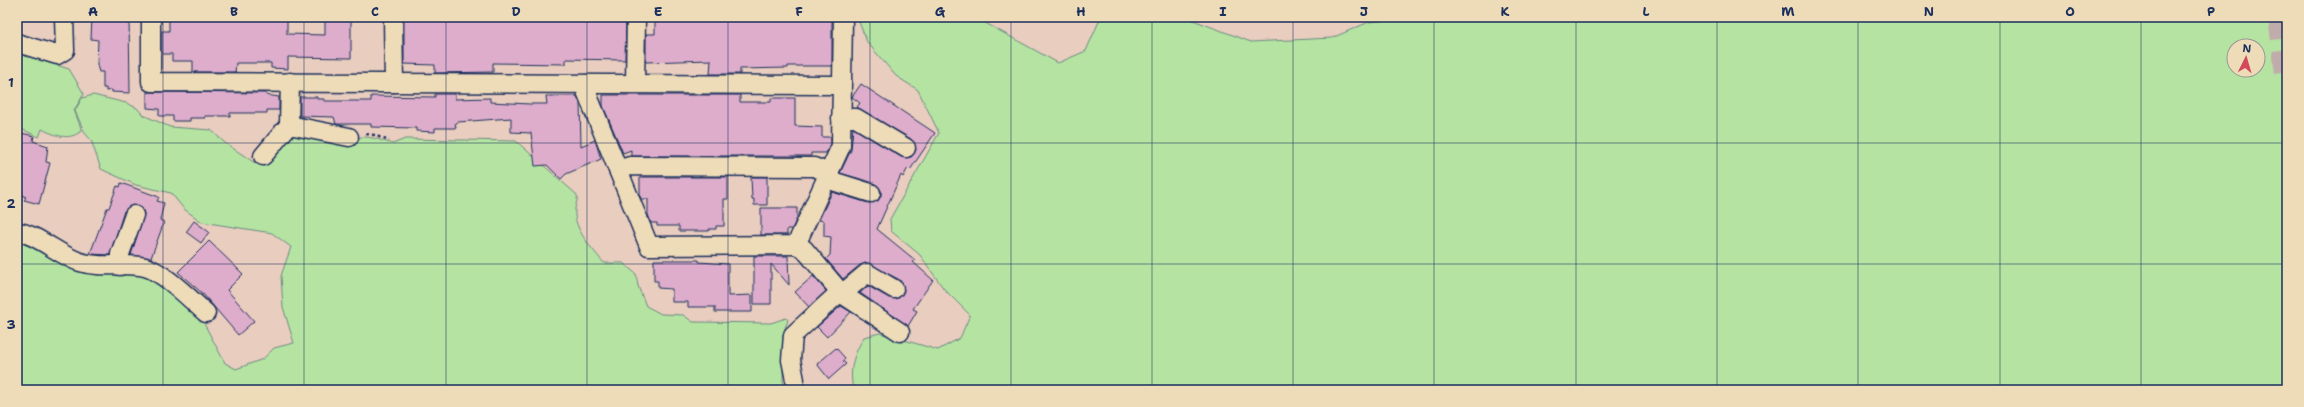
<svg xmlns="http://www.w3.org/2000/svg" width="2304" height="407" font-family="'Shantell Sans',sans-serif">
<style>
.green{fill:#b5e4a2;stroke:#688a80;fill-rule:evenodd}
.building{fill:#deadcb;stroke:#1b2f5e}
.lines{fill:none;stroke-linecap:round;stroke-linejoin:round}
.highway-tunnel{stroke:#c0adab;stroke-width:22;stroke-dasharray:22 11;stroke-linecap:butt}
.minor-casing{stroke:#1b2f5e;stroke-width:21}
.path{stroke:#1b2f5e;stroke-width:2.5;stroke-dasharray:3 3;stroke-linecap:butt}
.minor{stroke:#eedbb8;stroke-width:18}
.grid{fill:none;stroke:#1b2f5e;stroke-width:1;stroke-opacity:0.55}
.neatline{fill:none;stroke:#1b2f5e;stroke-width:1.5}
.grid-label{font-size:13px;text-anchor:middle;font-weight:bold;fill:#1b2f5e}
</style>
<rect width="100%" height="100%" fill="#e9cdbe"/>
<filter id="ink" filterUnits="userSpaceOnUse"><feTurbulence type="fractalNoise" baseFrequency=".025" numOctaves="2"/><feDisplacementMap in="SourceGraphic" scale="8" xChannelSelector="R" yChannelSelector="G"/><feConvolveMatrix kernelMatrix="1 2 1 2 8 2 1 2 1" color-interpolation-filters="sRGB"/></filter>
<g filter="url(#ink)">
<g class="green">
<path d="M 857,17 L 980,17 L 980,20 L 1058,63 L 1086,51 L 1100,19 L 1185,17 L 1251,42 L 1332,38 L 1369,22 L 1426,17 L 2287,17 L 2287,390 L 853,390 C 849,368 853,356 864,337 L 880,333 L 938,350 L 960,338 L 970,315 L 944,289 L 920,255 L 891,231 L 890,219 L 939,133 L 918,90 L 896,76 L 867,42 ZM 2234,46 L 2258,46 L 2258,70 L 2234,70 Z"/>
<path d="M 17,53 L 69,69 L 84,94 L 74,110 L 81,128 L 80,132 C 68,141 54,135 42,129 L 39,137 L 17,127 Z"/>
<path d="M 93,95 L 126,103 L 137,108 L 143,115 L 170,127 L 211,130 L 225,143 L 255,163 L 264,160 L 289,133 L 351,140 C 365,133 379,140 393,144 L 405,139 L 516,141 L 577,195 C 578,202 575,204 575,210 C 573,229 593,250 604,263 L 623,263 L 636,274 L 638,286 L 646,306 L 661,314 L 683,315 L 693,322 L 771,323 L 786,318 L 788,320 L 783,334 L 783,382 L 789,390 L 17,390 L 17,240 L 24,240 L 76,267 L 98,275 L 125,271 L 150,274 L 200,316 L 225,363 L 236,369 L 263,359 L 274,348 L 294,343 L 283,307 L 281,276 L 291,247 L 272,233 L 202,222 L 184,209 L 171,193 L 136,185 L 101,169 L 91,140 L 85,133 L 75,111 L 82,98 Z"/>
</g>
<g class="building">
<polygon points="92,17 129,17 130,93 112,92 112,90 106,91 106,88 103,88 103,72 99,72 97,65 98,40 91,39"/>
<polygon points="169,17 287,17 287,34 325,35 325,17 351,17 351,58 288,57 288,69 271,68 271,63 236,63 235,72 193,72 193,61 172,61 172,54 162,54 162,31 169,31"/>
<polygon points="404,17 626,17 625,60 566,59 566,64 493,63 493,72 435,73 435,65 404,64"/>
<polygon points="655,17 832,17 832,66 788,66 788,68 740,69 740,74 710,74 711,60 646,62 646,34 655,34"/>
<polygon points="861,84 935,133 910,170 908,168 903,177 901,175 877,229 915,260 913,262 933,280 913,309 917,311 908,326 860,293 868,286 889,298 899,298 904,290 900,280 867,263 860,265 843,279 826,259 830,255 831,237 824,236 824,221 819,220 832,192 868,203 878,201 881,196 881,190 874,183 840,173 851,150 853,128 901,157 911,157 916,149 911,139 857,107 860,103 852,97"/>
<polygon points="147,92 266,93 266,95 279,97 279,110 267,110 267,113 230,113 230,116 205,116 205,118 190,118 190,121 173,121 173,116 159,116 159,109 147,108"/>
<polygon points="435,94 455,94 455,99 490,98 490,102 530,104 547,104 546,96 577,96 580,103 581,146 595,140 601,159 566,174 561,179 547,165 535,166 531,133 511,132 511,118 458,122 455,124 456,128 435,128 435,132 416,131 416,128 371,127 371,124 336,124 334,117 300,116 300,97 317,97 317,99 324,99 324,101 371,101 371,96 435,97"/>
<polygon points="603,95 740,95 740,102 771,102 771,98 795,98 795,126 822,127 822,137 831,137 831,144 826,153 811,153 811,156 631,156 631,150 623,153 603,106"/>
<polygon points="17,132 34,136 33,141 48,146 46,162 50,163 39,204 24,200 26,197 23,196 22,191 18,190 22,173 17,172"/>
<polygon points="640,177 728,177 728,199 724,199 724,226 716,226 716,229 709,229 709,231 679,231 679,226 657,226 657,223 651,223 648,214 648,199 641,199 640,196"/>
<polygon points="751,177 767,177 767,205 754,205 754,199 752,199"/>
<polygon points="121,183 159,197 157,201 164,203 160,220 164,222 151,258 131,255 144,214 142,208 133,205 124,211 110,255 90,254 107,208 109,208 117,186 120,187"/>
<polygon points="761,208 797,208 797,218 792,229 787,229 787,235 761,235"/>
<polygon points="194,221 209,232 201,243 186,232"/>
<polygon points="209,241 243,274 227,290 254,321 238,335 203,294 178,272"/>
<polygon points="754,256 788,256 789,285 771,264 771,304 754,304"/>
<polygon points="654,260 699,260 699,262 728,264 728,296 752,295 752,312 715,312 715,307 688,307 688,302 672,302 672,289 658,288 658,281 654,281"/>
<polygon points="813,276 826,291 809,307 795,292"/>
<polygon points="841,306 851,312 827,337 817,327"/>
<polygon points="836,348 845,358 843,361 846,364 829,379 817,364"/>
</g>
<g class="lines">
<polyline class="highway-tunnel" points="2279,17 2287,82"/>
<g class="minor-casing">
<g id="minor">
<polyline points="151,17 151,82 841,85"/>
<polyline points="393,17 394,83"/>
<polyline points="17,43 57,55 65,50 64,17"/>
<polyline points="586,84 586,91 649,246 796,245 841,146 843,17"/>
<polyline points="635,84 636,17"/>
<polyline points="841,118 856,118 906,148"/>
<polyline points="289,125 349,137"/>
<polyline points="263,156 289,125 290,82"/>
<polyline points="618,170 630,166 814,167 829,173"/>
<polyline points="826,179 871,193"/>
<path d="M 17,232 C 36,233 60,256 80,262 C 101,269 124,262 145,267 C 164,272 191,300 206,313"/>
<polyline points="796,245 804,249 842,294 900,332"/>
<polyline points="120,266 120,254 134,215"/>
<polyline points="842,294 867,273 894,289"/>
<polyline points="795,380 791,360 793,335 840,292"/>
</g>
</g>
<polyline class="path" points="366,134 374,135 389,141"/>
<use href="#minor" class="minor"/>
</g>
</g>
<path class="grid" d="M 163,17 L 163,390M 304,17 L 304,390M 446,17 L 446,390M 587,17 L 587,390M 728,17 L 728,390M 870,17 L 870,390M 1011,17 L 1011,390M 1152,17 L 1152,390M 1293,17 L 1293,390M 1434,17 L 1434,390M 1576,17 L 1576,390M 1717,17 L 1717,390M 1858,17 L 1858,390M 2000,17 L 2000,390M 2141,17 L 2141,390M 17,143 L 2287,143M 17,264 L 2287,264"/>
<rect width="2304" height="407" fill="none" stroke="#eedbb8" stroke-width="44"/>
<g transform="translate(2246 58) rotate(5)"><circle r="19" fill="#eedbb8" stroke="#9a9694"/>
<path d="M0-3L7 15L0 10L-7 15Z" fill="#d1495b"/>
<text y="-6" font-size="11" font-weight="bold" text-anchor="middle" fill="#1b2f5e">N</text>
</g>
<rect x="22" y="22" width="2260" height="363" class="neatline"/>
<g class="grid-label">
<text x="93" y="16">A</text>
<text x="234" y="16">B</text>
<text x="375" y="16">C</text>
<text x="516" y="16">D</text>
<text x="658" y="16">E</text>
<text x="799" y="16">F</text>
<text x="940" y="16">G</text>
<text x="1081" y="16">H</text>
<text x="1223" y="16">I</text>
<text x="1364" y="16">J</text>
<text x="1505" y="16">K</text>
<text x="1646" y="16">L</text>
<text x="1788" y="16">M</text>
<text x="1929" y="16">N</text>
<text x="2070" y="16">O</text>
<text x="2211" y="16">P</text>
<text x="11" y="87">1</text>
<text x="11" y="208">2</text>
<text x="11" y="329">3</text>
</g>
</svg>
